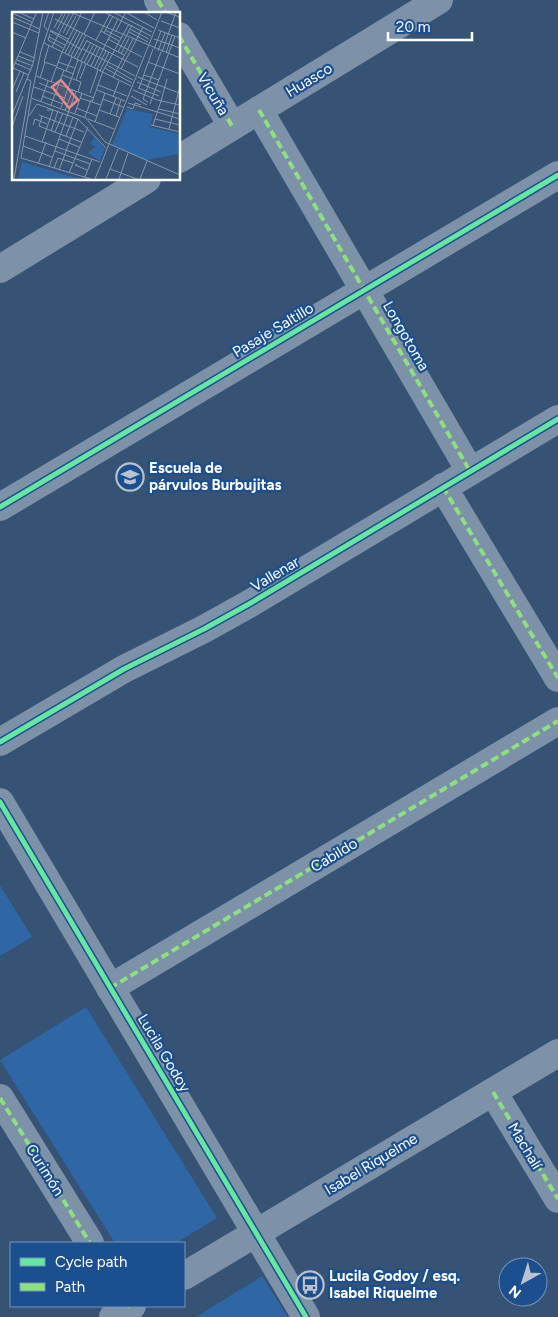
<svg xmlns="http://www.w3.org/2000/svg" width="558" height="1317" font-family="Figtree,sans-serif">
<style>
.green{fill:#2f66a5}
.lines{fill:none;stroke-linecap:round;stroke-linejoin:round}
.minor{stroke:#7d92a8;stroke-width:28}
.tertiary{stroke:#7d92a8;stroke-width:28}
.quiet{stroke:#8de07e;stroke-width:4;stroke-dasharray:8 4;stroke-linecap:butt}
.cycleway-casing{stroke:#1b4f8f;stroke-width:8}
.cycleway{stroke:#66e7a1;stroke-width:5}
.labels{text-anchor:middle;stroke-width:4.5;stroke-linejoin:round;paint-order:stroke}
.street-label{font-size:15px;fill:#fff;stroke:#1b4f8f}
.poi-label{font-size:15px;font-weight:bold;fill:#fff;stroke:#1b4f8f;text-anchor:start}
.inset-road{fill:none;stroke:#8697ac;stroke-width:1}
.view{fill:#e88989;fill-opacity:0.15;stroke:#e88989;stroke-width:2.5}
.inset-edge{fill:none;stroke:#fff;stroke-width:2.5}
</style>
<rect width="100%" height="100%" fill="#365274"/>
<g class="green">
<polygon points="0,885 32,937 0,956"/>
<polygon points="86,1007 217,1218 176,1243 115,1243 0,1060"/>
<polygon points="262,1276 288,1317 196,1317"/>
</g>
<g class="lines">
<g class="minor">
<polyline points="158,0 166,14"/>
<polyline points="179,36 232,126"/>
<polyline points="259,110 470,471"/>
<polyline points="443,487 558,678"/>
<polyline points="0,507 558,175"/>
<polyline points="0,742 124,669 204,629 249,604 558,419"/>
<polyline points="0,802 306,1317"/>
<polyline points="110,988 558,721"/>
<polyline points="493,1092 558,1199"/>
<polyline points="0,1098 90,1243"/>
<polyline points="184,1276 558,1053"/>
<polyline points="113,1317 132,1306"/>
</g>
<g class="tertiary">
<polyline points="179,159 439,0"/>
<polyline points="0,269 147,179"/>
</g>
<g class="quiet">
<polyline points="158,0 166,14"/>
<polyline points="179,36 232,126"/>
<polyline points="259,110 470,471"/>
<polyline points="443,487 558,678"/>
<polyline points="110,988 558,721"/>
<polyline points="493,1092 558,1199"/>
<polyline points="0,1098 90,1243"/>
<polyline points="129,1306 130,1307"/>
</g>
<g class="cycleway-casing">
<g id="cycleway">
<polyline points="0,507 558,175"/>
<polyline points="0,742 124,669 204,629 249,604 558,419"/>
<polyline points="0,802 306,1317"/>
</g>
</g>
<use href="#cycleway" class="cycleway"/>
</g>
<defs>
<g id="school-ring" transform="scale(1.4375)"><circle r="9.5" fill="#1b4f8f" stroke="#b9c2ce" stroke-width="1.5"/><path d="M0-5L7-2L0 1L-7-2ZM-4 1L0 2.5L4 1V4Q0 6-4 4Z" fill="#b9c2ce"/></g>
<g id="bus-ring" transform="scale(1.4375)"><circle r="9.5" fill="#1b4f8f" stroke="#b9c2ce" stroke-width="1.5"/><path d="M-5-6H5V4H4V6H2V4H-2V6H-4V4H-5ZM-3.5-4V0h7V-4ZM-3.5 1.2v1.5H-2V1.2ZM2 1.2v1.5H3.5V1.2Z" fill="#b9c2ce"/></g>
</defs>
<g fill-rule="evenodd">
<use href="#school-ring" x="130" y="477"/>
<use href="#bus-ring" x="310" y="1285"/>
</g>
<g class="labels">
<g class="street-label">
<text transform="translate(309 80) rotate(-31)" y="5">Huasco</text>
<text transform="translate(213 94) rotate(59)" y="5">Vicuña</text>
<text transform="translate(273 330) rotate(-31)" y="5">Pasaje Saltillo</text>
<text transform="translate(406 336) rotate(60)" y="5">Longotoma</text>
<text transform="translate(275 574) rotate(-31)" y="5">Vallenar</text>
<text transform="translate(334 855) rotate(-31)" y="5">Cabildo</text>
<text transform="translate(164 1053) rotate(59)" y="5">Lucila Godoy</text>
<text transform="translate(525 1146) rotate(59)" y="5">Machalí</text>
<text transform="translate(371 1164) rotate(-31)" y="5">Isabel Riquelme</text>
<text transform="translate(45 1170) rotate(58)" y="5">Curimón</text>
</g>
<g class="poi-label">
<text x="149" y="473">Escuela de<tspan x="149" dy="17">párvulos Burbujitas</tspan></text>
<text x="329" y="1281">Lucila Godoy / esq.<tspan x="329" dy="17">Isabel Riquelme</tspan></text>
</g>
</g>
<g transform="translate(12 12)">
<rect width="168" height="168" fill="#365274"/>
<path d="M 115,97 L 141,102 L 138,115 L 167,122 L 167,142 L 134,148 L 100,133 ZM 82,125 L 93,137 L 88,149 L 76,141 L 83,135 L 79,132 ZM 10,150 L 61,165 L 77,167 L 6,167 Z" fill="#2f66a5"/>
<path class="inset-road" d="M 6,0 L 22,7M 42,0 L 29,39 L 19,86 L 74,106 L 93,130 L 168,163M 58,0 L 168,46M 101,0 L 140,20M 113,0 L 142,16M 132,0 L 145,8M 153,0 L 168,5M 0,1 L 20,10M 94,1 L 139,24M 0,5 L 19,13 L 25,0M 43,7 L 112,43M 149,9 L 168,16M 0,10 L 27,21M 42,16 L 51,0M 118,17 L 137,27M 35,18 L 32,14 L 37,0M 38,18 L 56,27M 45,18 L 54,0M 93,18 L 109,26M 146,18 L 168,26M 38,19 L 70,38M 89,19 L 107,29M 104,19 L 114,0M 0,20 L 14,26M 117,20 L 136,30M 51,21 L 61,2M 92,21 L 101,4M 38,22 L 36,28 L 51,36M 72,22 L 83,0M 54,23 L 64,4M 37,25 L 53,33M 96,27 L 130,45M 142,27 L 168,36M 84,28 L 98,2M 75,29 L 126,55M 32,31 L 119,74M 37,33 L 32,50 L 44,54M 40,35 L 58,0M 71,37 L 123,64M 142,37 L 149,19M 146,39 L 153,21M 8,40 L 23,46M 106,40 L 120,13M 150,40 L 164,0M 53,41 L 65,18M 154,41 L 160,23M 109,42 L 117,26M 56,43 L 68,20M 6,44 L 22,50M 59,44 L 71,21M 62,46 L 74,23M 65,47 L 75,28M 5,48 L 21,54M 69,49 L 79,30M 46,50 L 63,56M 136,50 L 168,62M 3,51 L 19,58M 72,51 L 82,32M 75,52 L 85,34M 95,53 L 121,68M 79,54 L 88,35M 44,55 L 62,62M 1,56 L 19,13 L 27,17M 1,56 L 17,63M 82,56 L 106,7M 93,56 L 120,71M 85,57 L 94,39M 109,57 L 131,15M 54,59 L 60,45M 88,59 L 97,40M 50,63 L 69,70 L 66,80M 132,63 L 147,68M 24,64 L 82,86M 101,65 L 121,27M 126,65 L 167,81M 28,66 L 33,50M 68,67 L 74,52M 64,68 L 70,50M 39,70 L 50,40 L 70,0M 125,70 L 149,80M 27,71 L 44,78M 86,73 L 115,84M 22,75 L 53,86M 126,76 L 147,84M 127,76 L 141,37M 0,78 L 8,59M 85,78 L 113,89M 121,78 L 145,88 L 168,93M 4,80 L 12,61M 78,81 L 86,58M 30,84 L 51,92M 119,84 L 135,93M 101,85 L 107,69M 68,86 L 89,93M 19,87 L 9,146 L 79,167M 91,87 L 111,95M 29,89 L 36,69M 149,89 L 155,67M 80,90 L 91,59 L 117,12M 136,90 L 131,87 L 149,40M 116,91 L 168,107M 138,92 L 163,24M 39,93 L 52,58M 115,95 L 121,97 L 123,91 L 129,93M 49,96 L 66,48M 64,96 L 85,104M 147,97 L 168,102M 53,98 L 61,78M 87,98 L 107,105M 63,101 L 70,81M 98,102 L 104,86M 0,103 L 21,52 L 31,0M 27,103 L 72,120M 17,104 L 25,92 L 66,107 L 94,136M 30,104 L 27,114 L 69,130M 104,104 L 109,88M 73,105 L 79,88M 76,107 L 102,117M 143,107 L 168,113M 83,110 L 93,81M 21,113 L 23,107 L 35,112M 139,113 L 168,120M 141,113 L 149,89M 0,115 L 11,84M 157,117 L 168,74M 39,119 L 46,99M 43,120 L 51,101M 13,124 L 88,150M 54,124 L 61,105M 47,127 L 67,135M 30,130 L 41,98 L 35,98M 11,134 L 40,145M 43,139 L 78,152M 26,152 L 34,130M 66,153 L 63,153 L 75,158M 37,155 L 64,79M 42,156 L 46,146 L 61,151M 98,157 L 125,167M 47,158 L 66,107M 57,161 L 76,115M 73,165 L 80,147M 2,167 L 19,69 L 15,67M 83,167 L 150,0M 94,167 L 106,137M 107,167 L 116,141M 128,167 L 135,149"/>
<path class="view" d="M 49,68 L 66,88 L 57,96 L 40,75 Z"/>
<rect width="168" height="168" class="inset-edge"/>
</g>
<rect x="10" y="1242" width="175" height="65" fill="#1b4f8f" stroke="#7695bc"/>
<rect x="20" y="1258" width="25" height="8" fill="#66e7a1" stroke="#7695bc"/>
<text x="55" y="1267" font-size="15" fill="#ffffff">Cycle path</text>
<rect x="20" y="1283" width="25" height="8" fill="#8de07e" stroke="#7695bc"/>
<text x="55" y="1292" font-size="15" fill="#ffffff">Path</text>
<g transform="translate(523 1282) rotate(219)"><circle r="24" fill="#1b4f8f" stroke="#7695bc"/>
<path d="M0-4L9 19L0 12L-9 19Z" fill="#b9c2ce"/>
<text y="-8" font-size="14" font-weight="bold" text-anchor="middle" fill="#ffffff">N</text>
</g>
<path d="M388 32v8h84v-8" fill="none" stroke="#ffffff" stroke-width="2.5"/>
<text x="396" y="32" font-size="15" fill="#ffffff" stroke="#1b4f8f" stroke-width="4" paint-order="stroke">20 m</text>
</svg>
